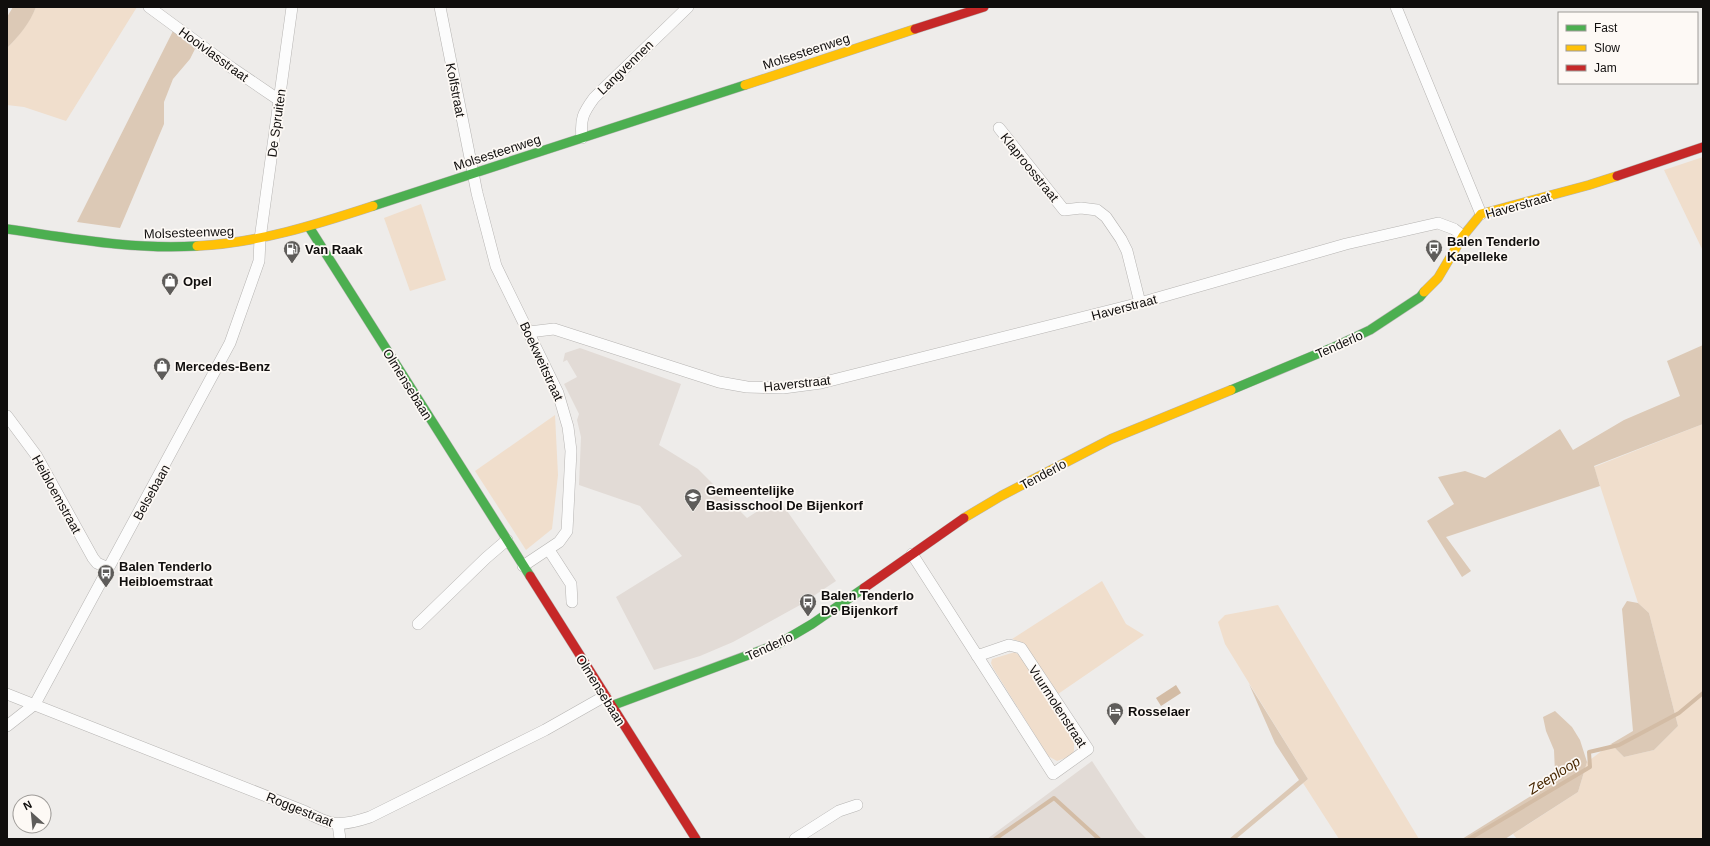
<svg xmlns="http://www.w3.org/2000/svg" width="1710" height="846" font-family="Arial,sans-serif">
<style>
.built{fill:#e2dbd6}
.green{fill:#f0decc}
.forest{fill:#dcc9b6}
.water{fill:#d3bca5}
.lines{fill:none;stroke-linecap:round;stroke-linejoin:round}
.stream{stroke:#d3bca5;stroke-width:4}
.street-casing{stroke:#b6b4b2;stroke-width:12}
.fast-casing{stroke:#b6b4b2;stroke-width:10}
.slow-casing{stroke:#b6b4b2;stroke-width:10}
.jam-casing{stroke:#b6b4b2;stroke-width:10}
.street{stroke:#fcfcfc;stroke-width:11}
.fast{stroke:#4caf50;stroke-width:9}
.slow{stroke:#ffc107;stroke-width:9}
.jam{stroke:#c62828;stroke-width:9}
.labels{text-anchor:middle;stroke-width:3.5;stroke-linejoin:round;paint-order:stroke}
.street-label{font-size:13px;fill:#100e0d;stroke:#fdf9f5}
.poi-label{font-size:13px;font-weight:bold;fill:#100e0d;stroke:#fdf9f5;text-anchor:start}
.water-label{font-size:14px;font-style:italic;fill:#472700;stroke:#fdf9f5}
</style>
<rect width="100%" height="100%" fill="#eeecea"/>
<g class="built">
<polygon points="580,348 681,384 659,445 698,469 747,518 778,498 836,581 800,605 733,642 700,656 654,670 616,597 682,556 640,506 579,485 581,437 577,420 579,414 564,384 577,377 567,360 563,362 565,353"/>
<polygon points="1092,761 1137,829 1147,839 987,839"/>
</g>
<g class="green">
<path d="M 36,7 L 137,7 L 66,121 L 24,107 L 7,105 L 7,48 C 19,36 29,23 36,7 Z"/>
<polygon points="1703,157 1703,251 1664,170"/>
<polygon points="421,204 446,280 410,291 384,218"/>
<polygon points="555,415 558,475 552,529 526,550 475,471"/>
<polygon points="1703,424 1703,839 1517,839 1513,834 1578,792 1587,762 1611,744 1624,757 1654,750 1678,726 1649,613 1638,603 1594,467"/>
<polygon points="1102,581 1126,624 1144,635 1058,694 1026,646 1021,642 1012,639"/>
<polygon points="1278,605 1419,839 1339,839 1303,783 1308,779 1225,644 1218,622 1225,615"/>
<polygon points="1015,652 1021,657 1074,739 1074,751 1071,756 1057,761 1048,756 993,668 991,663 992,659"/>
</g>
<g class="forest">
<path d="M 13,7 L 36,7 C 30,23 19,36 7,48 L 7,17 Z"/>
<polygon points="173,31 195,49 190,59 173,79 164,102 164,124 120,228 77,222"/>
<polygon points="1703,345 1703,424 1594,466 1600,486 1446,537 1471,571 1462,577 1427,521 1454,504 1438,477 1465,471 1485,478 1560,429 1573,450 1624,420 1680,396 1667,361"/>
<polygon points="1627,601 1638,603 1649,613 1678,726 1654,750 1624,757 1611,744 1633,731 1622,609"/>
<polygon points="1249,684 1308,779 1236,839 1229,839 1299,780 1275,743"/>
<polygon points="1555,711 1572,727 1580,740 1587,762 1578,792 1505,839 1462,839 1539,791 1555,772 1554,750 1546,731 1543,717"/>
</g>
<polygon class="water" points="1176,685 1181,693 1161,706 1156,698"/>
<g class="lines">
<g class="stream">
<polyline points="995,839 1054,798 1099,839"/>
<polyline points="1469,839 1590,767 1589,752 1619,745 1679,713 1703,693"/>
</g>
<g class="street-casing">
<g id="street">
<polyline points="149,7 232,68 279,100"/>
<polyline points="440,7 477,193 496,266 558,393 568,427 571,451 567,531 559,542 523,566"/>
<polyline points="1396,7 1481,214"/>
<polyline points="999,128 1064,210 1081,208 1097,210 1106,217 1121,239 1127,251 1140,303"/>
<path d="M 582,138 C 580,119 583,113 594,98 L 688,7"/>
<polyline points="529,332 554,329 719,382 747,387 783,388 821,383 1140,303 1346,244 1438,223 1454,229 1463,236"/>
<polyline points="7,416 36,455 93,558 97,563 108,568"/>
<polyline points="549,550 571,584 572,602"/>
<polyline points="912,554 1053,774 1088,749 1021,648 1009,645 977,656"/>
<polyline points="418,624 486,558 507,540"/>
<path d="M 7,694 L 304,811 C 331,826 340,827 370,817 L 545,730 L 605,696"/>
<polyline points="7,726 35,704 230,343 259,261 260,239 292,7"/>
<polyline points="338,824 340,839"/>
<polyline points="795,839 839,811 857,805"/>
</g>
</g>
<g class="fast-casing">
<g id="fast">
<polyline points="373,206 745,85"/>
<polyline points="309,227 530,576"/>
<path d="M 7,229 C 70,238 132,250 197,246"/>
<polyline points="1231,390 1334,347 1370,330 1420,297 1424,292"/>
<polyline points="611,706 778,644 812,624 864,588"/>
</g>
</g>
<g class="slow-casing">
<g id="slow">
<polyline points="745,85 915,29"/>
<path d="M 197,246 C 258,243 315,225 373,206"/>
<polyline points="1424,292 1438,278 1463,236 1481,214 1589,185 1617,176"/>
<polyline points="964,518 1001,496 1111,439 1231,390"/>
</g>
</g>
<g class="jam-casing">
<g id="jam">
<polyline points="915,29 984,7"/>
<polyline points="1617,176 1703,147"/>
<polyline points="530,576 696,839"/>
<polyline points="864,588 964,518"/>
</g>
</g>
<use href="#street" class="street"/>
<use href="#fast" class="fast"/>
<use href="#slow" class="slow"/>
<use href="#jam" class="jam"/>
</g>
<defs>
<g id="bus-pin" transform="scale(0.9)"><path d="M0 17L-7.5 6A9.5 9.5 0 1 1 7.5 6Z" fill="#5e5c5a" stroke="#fdf9f5"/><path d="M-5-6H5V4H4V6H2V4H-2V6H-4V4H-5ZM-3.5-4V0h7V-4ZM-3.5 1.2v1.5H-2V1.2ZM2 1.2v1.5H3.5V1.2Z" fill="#fff"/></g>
<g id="fuel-pin" transform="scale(0.9)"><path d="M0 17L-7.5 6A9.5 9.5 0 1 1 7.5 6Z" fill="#5e5c5a" stroke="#fdf9f5"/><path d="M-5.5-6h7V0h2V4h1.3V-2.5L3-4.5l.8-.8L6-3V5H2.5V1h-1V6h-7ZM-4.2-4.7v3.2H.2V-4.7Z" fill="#fff"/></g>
<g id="shop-pin" transform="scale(0.9)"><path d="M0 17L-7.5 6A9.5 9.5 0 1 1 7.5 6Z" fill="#5e5c5a" stroke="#fdf9f5"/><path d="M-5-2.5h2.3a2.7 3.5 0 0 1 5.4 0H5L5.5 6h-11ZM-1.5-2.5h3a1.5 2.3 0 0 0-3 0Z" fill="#fff"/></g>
<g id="school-pin" transform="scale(0.9)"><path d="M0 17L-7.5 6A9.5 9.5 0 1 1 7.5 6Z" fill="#5e5c5a" stroke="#fdf9f5"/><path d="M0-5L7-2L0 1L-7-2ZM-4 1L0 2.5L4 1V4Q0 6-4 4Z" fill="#fff"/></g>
<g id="hotel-pin" transform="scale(0.9)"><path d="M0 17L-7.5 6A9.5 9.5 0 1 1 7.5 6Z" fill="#5e5c5a" stroke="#fdf9f5"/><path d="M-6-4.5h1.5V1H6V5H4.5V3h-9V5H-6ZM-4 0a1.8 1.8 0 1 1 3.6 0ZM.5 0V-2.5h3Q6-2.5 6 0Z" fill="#fff"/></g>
</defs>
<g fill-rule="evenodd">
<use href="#bus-pin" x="1434" y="248"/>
<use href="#fuel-pin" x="292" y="249"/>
<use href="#shop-pin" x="170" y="281"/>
<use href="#shop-pin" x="162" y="366"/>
<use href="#school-pin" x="693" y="497"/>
<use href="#bus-pin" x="106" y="573"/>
<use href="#bus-pin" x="808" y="602"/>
<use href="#hotel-pin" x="1115" y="711"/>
</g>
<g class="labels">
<g class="street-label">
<text transform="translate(806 51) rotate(-18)" y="5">Molsesteenweg</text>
<text transform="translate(214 54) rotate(36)" y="5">Hooivlasstraat</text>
<text transform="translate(625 67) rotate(-44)" y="5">Langvennen</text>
<text transform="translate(456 90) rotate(79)" y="5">Kolfstraat</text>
<text transform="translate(276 123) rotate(-82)" y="5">De Spruiten</text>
<text transform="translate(497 152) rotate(-18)" y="5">Molsesteenweg</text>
<text transform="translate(1030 167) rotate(51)" y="5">Klaproosstraat</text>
<text transform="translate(1518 205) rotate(-16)" y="5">Haverstraat</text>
<text transform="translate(189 232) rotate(-2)" y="5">Molsesteenweg</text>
<text transform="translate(1124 307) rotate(-15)" y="5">Haverstraat</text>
<text transform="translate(1339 344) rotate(-24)" y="5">Tenderlo</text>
<text transform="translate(542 361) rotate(65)" y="5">Boekweitstraat</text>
<text transform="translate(797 383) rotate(-6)" y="5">Haverstraat</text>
<text transform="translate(408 384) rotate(58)" y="5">Olmensebaan</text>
<text transform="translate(1043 474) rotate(-28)" y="5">Tenderlo</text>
<text transform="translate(151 492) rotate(-61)" y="5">Belsebaan</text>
<text transform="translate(57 494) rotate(61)" y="5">Heibloemstraat</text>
<text transform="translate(769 646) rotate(-25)" y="5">Tenderlo</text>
<text transform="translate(601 690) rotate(58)" y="5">Olmensebaan</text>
<text transform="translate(1058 706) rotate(57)" y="5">Vuurmolenstraat</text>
<text transform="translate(300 809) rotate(22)" y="5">Roggestraat</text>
</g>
<g class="poi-label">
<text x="1447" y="246">Balen Tenderlo<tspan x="1447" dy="15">Kapelleke</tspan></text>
<text x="305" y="254">Van Raak</text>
<text x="183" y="286">Opel</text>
<text x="175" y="371">Mercedes-Benz</text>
<text x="706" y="495">Gemeentelijke<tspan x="706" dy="15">Basisschool De Bijenkorf</tspan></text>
<text x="119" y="571">Balen Tenderlo<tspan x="119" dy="15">Heibloemstraat</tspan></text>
<text x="821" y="600">Balen Tenderlo<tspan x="821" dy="15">De Bijenkorf</tspan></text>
<text x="1128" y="716">Rosselaer</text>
</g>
<g class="water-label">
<text transform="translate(1554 775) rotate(-32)" y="5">Zeeploop</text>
</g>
</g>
<rect width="1710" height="846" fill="none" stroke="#100e0d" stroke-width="16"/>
<rect x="1558" y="12" width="140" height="72" fill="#fdf9f5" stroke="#9e9b98"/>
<rect x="1566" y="25" width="20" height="6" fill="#4caf50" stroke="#9e9b98"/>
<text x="1594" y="32" font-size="12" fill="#100e0d">Fast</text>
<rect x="1566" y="45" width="20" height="6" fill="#ffc107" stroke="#9e9b98"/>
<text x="1594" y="52" font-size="12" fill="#100e0d">Slow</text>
<rect x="1566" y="65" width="20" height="6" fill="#c62828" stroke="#9e9b98"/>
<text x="1594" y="72" font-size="12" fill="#100e0d">Jam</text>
<g transform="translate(32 814) rotate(333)"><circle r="19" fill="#fdf9f5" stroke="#9e9b98"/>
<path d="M0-3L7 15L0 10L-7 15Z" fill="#5e5c5a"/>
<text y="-6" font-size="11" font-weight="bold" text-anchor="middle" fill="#100e0d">N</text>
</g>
</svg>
